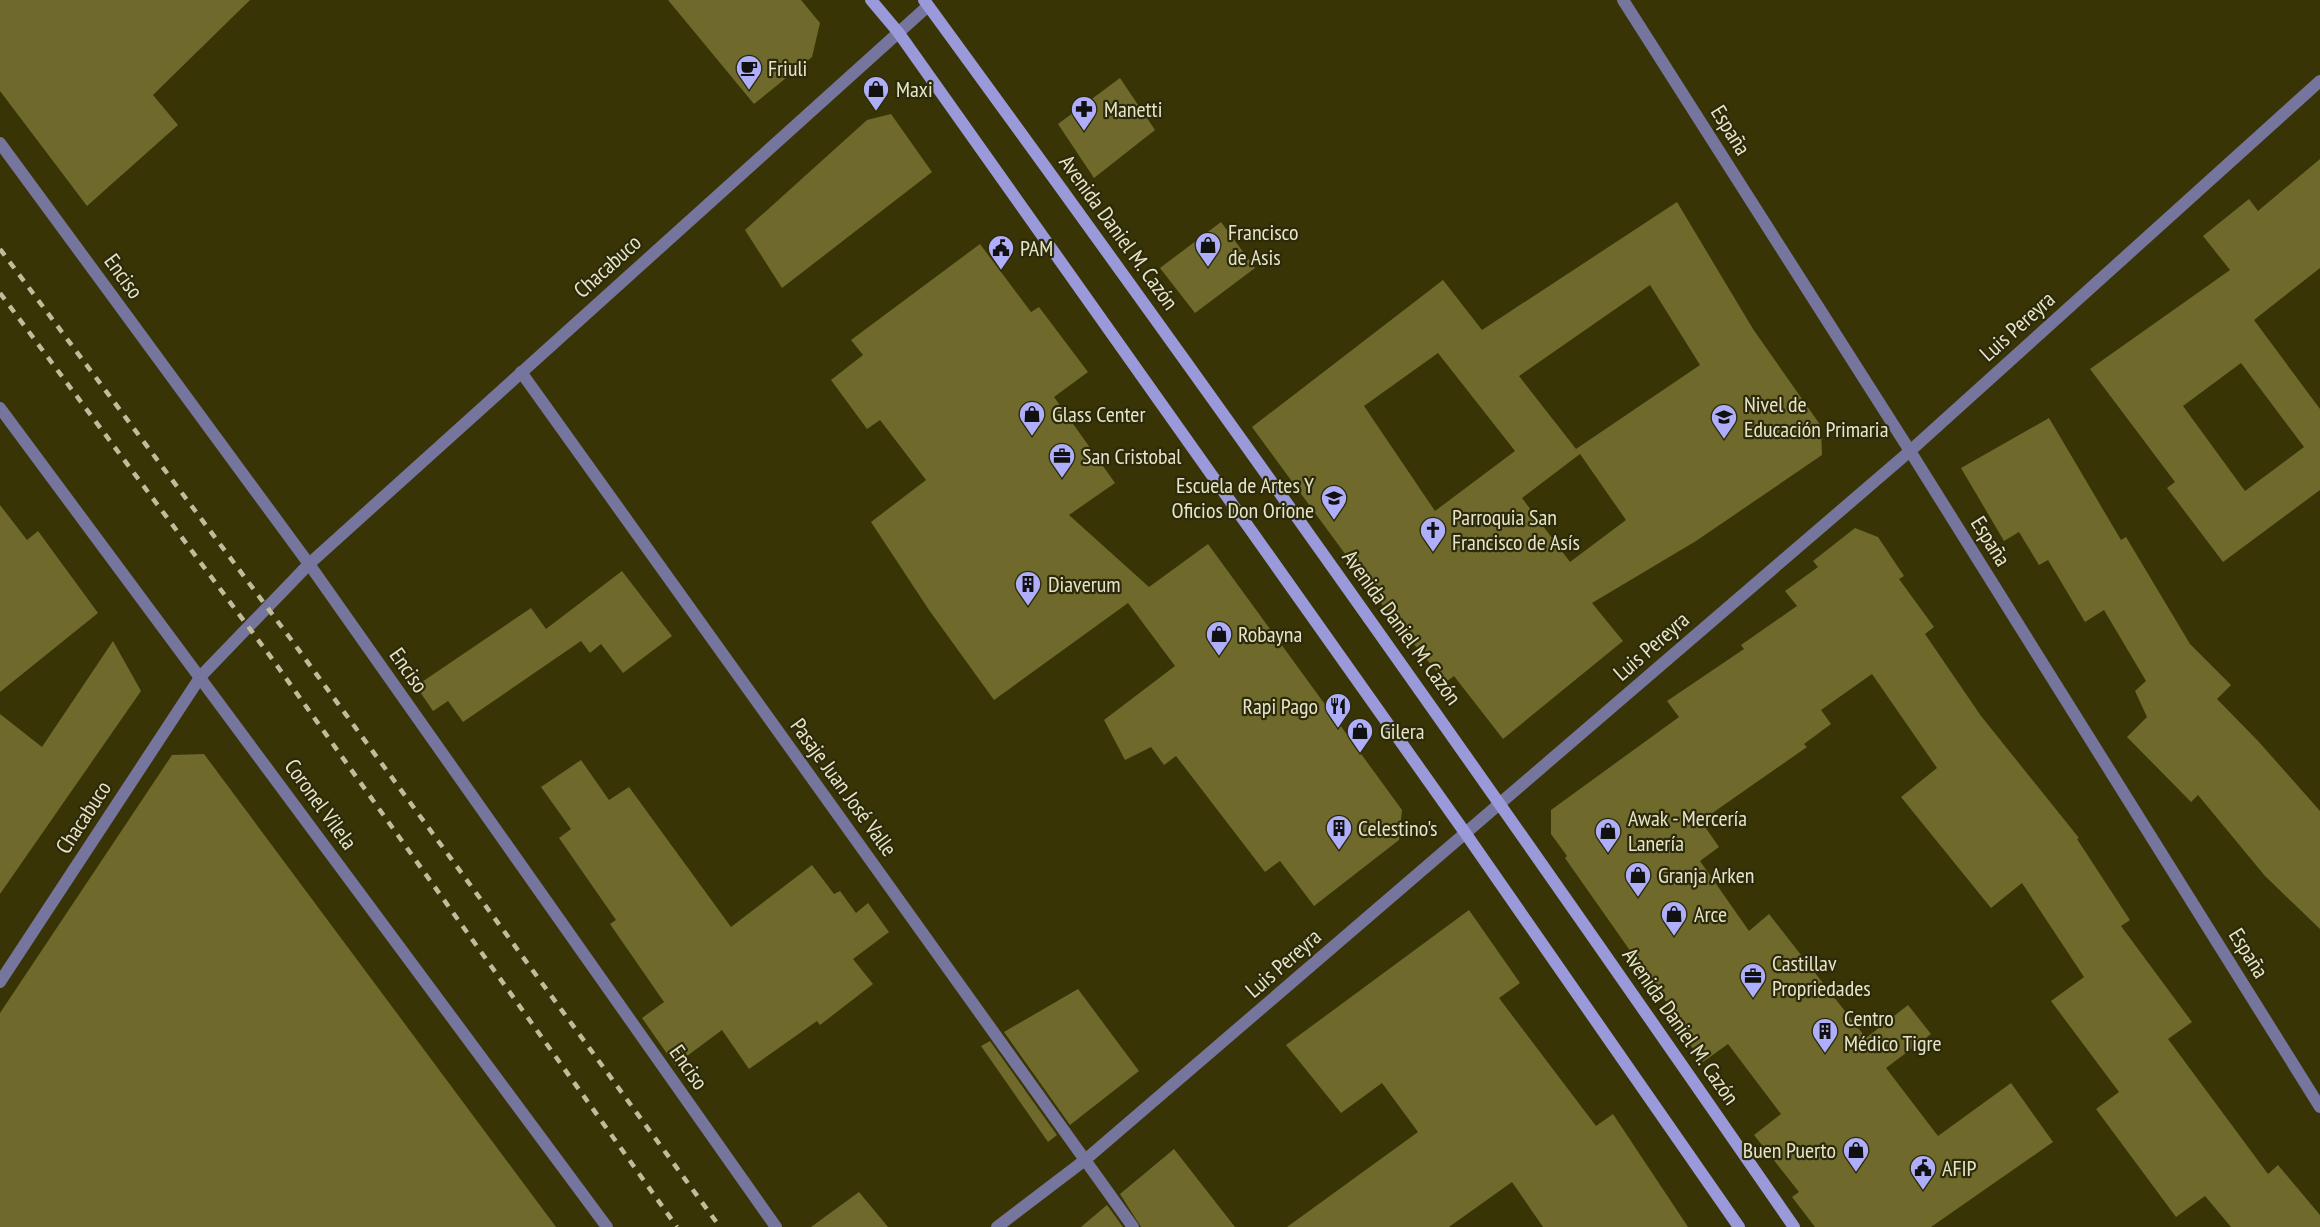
<svg xmlns="http://www.w3.org/2000/svg" width="2320" height="1227" font-family="'PT Sans Narrow',sans-serif">
<style>
.building{fill:#6f6a2b;fill-rule:evenodd}
.lines{fill:none;stroke-linecap:round;stroke-linejoin:round}
.minor{stroke:#75759e;stroke-width:12}
.tertiary{stroke:#75759e;stroke-width:12}
.secondary{stroke:#9a99da;stroke-width:12}
.rail{stroke:#bfbd9b;stroke-width:4.5;stroke-dasharray:8 8;stroke-linecap:butt}
.labels{text-anchor:middle;stroke-width:4.5;stroke-linejoin:round;paint-order:stroke}
.poi-label{font-size:22px;fill:#e7e5c7;stroke:#2c2a0b;text-anchor:start}
.street-label{font-size:22px;fill:#e7e5c7;stroke:#2c2a0b}
</style>
<rect width="100%" height="100%" fill="#383405"/>
<g class="building">
<polygon points="0,0 250,0 153,95 178,125 87,206 0,91"/>
<polygon points="668,0 801,0 820,23 812,57 754,104"/>
<polygon points="1120,78 1155,130 1094,178 1058,124"/>
<polygon points="891,114 932,172 782,288 745,230 867,120"/>
<path d="M 2320,159 L 2320,268 L 2254,320 L 2320,409 L 2320,490 L 2223,562 L 2167,488 L 2175,482 L 2090,369 L 2230,270 L 2203,236 L 2249,199 L 2258,211 ZM 2241,363 L 2304,447 L 2245,491 L 2183,406 Z"/>
<path d="M 1677,202 L 1753,329 L 1821,426 L 1822,455 L 1696,541 L 1592,603 L 1623,641 L 1503,739 L 1454,676 L 1446,682 L 1395,622 L 1252,427 L 1443,280 L 1482,330 ZM 1650,285 L 1700,365 L 1576,449 L 1580,454 L 1519,376 ZM 1438,353 L 1515,451 L 1435,511 L 1364,406 ZM 1580,454 L 1626,520 L 1570,562 L 1522,498 Z"/>
<polygon points="1221,222 1255,268 1195,313 1160,268"/>
<polygon points="980,244 1031,312 1039,307 1088,372 1054,397 1115,483 1069,515 1149,587 1208,544 1402,810 1399,840 1314,906 1280,861 1265,872 1176,756 1164,765 1151,747 1125,760 1104,720 1175,666 1128,603 994,700 929,610 871,522 926,480 880,420 867,429 831,380 863,355 851,340"/>
<polygon points="2049,418 2121,540 2126,537 2190,644 2231,685 2217,699 2259,742 2320,811 2320,929 2265,876 2198,795 2191,802 2127,737 2147,717 2135,691 2146,681 2104,610 2085,622 2048,560 2039,565 2019,532 2004,541 1961,468"/>
<polygon points="0,505 27,540 38,531 98,613 0,692"/>
<polygon points="1855,528 1878,537 1904,576 1899,579 1934,627 1925,634 1981,716 2079,838 2077,839 2130,920 2121,926 2192,1022 2168,1039 2268,1174 2278,1165 2320,1215 2320,1227 2231,1227 2205,1196 2176,1217 2096,1109 2119,1092 2051,1001 2084,977 2022,883 1991,908 1901,797 1937,768 1872,674 1821,710 1831,724 1804,744 1807,747 1701,821 1719,847 1700,861 1749,931 1769,914 1866,1038 1908,1005 1931,1034 1886,1068 1938,1136 2011,1083 2053,1142 1931,1227 1815,1227 1792,1197 1799,1192 1754,1135 1781,1114 1728,1044 1703,1062 1679,1030 1683,1026 1565,858 1567,856 1551,834 1551,810 1679,717 1667,701 1744,649 1741,645 1797,606 1785,591 1818,567 1813,561"/>
<polygon points="622,571 672,636 623,673 601,644 590,653 581,641 463,722 448,701 433,711 416,686 531,608 546,629"/>
<polygon points="113,641 141,691 0,894 0,714 42,747"/>
<polygon points="204,754 556,1227 0,1227 0,1013 172,755"/>
<polygon points="581,760 609,800 629,787 731,927 812,865 834,894 840,891 856,913 868,903 889,932 853,959 873,984 820,1025 817,1021 749,1069 722,1030 675,1065 642,1018 664,1002 610,924 616,920 559,838 571,829 541,787"/>
<polygon points="1469,910 1520,983 1499,998 1596,1126 1613,1114 1688,1227 1543,1227 1512,1182 1449,1227 1287,1227 1418,1132 1382,1083 1341,1113 1286,1045"/>
<polygon points="1078,989 1139,1071 1070,1125 1004,1032"/>
<polygon points="990,1041 1057,1135 1048,1142 981,1046"/>
<polygon points="1174,1149 1235,1227 1141,1227 1120,1194"/>
<polygon points="859,1192 888,1227 811,1227"/>
<polygon points="1107,1205 1123,1227 1081,1227"/>
</g>
<g class="lines">
<g class="minor">
<polyline points="1623,0 1910,451 2320,1107"/>
<polyline points="0,143 309,564 776,1227"/>
<polyline points="521,372 1133,1227"/>
<polyline points="0,408 607,1227"/>
<polyline points="997,1227 1085,1160 1910,451 2320,81"/>
</g>
<polyline class="tertiary" points="0,982 201,676 309,564 928,6"/>
<g class="secondary">
<polyline points="871,0 898,32 1466,834 1739,1227"/>
<path d="M 924,0 C 1220,405 1509,814 1794,1227"/>
</g>
<g class="rail">
<polyline points="0,249 290,638 720,1227"/>
<polyline points="0,293 273,660 677,1227"/>
</g>
</g>
<defs>
<g id="cafe-pin" transform="scale(1.35)"><path d="M0 17L-7.5 6A9.5 9.5 0 1 1 7.5 6Z" fill="#afaefa" stroke="#2c2a0b"/><path d="M-5.5-4.5H6V0H3Q3 3.5 0 3.5H-2.5Q-5.5 3.5-5.5 0ZM3-3.2v2h1.7v-2ZM-6 4.5H4V6H-6Z" fill="#111"/></g>
<g id="shop-pin" transform="scale(1.35)"><path d="M0 17L-7.5 6A9.5 9.5 0 1 1 7.5 6Z" fill="#afaefa" stroke="#2c2a0b"/><path d="M-5-2.5h2.3a2.7 3.5 0 0 1 5.4 0H5L5.5 6h-11ZM-1.5-2.5h3a1.5 2.3 0 0 0-3 0Z" fill="#111"/></g>
<g id="pharmacy-pin" transform="scale(1.35)"><path d="M0 17L-7.5 6A9.5 9.5 0 1 1 7.5 6Z" fill="#afaefa" stroke="#2c2a0b"/><path d="M-2-6h4v4h4v4h-4v4h-4v-4h-4v-4h4Z" fill="#111"/></g>
<g id="civic-pin" transform="scale(1.35)"><path d="M0 17L-7.5 6A9.5 9.5 0 1 1 7.5 6Z" fill="#afaefa" stroke="#2c2a0b"/><path d="M-.6-6.5H3V-4.5H.6V-3L4-1V1h2V6H-6V1h2V-1L-.6-3ZM-1.2 2.5V6h2.4V2.5Z" fill="#111"/></g>
<g id="school-pin" transform="scale(1.35)"><path d="M0 17L-7.5 6A9.5 9.5 0 1 1 7.5 6Z" fill="#afaefa" stroke="#2c2a0b"/><path d="M0-5L7-2L0 1L-7-2ZM-4 1L0 2.5L4 1V4Q0 6-4 4Z" fill="#111"/></g>
<g id="office-pin" transform="scale(1.35)"><path d="M0 17L-7.5 6A9.5 9.5 0 1 1 7.5 6Z" fill="#afaefa" stroke="#2c2a0b"/><path d="M-6-3h4V-5.5h4V-3h4V5H-6ZM-1-4.5V-3h2v-1.5ZM-6 0V1H6V0Z" fill="#111"/></g>
<g id="church-pin" transform="scale(1.35)"><path d="M0 17L-7.5 6A9.5 9.5 0 1 1 7.5 6Z" fill="#afaefa" stroke="#2c2a0b"/><path d="M-1.2-6h2.4v3.5h3.3v2.4h-3.3V6h-2.4V-.1h-3.3v-2.4h3.3Z" fill="#111"/></g>
<g id="building-pin" transform="scale(1.35)"><path d="M0 17L-7.5 6A9.5 9.5 0 1 1 7.5 6Z" fill="#afaefa" stroke="#2c2a0b"/><path d="M-4-6H4V6H1V3H-1V6H-4ZM-2.5-4.3h1.7v1.8h-1.7ZM.8-4.3h1.7v1.8H.8ZM-2.5-1h1.7V.8h-1.7ZM.8-1h1.7V.8H.8Z" fill="#111"/></g>
<g id="restaurant-pin" transform="scale(1.35)"><path d="M0 17L-7.5 6A9.5 9.5 0 1 1 7.5 6Z" fill="#afaefa" stroke="#2c2a0b"/><path d="M-5-6h1v4h1v-4h1v4h1v-4h1v5L-1.5 .5V6h-2V.5L-5-1ZM5-6V6H3V1.5H1.5Q1.5-4 5-6Z" fill="#111"/></g>
</defs>
<g fill-rule="evenodd">
<use href="#cafe-pin" x="749" y="68"/>
<use href="#shop-pin" x="876" y="89"/>
<use href="#pharmacy-pin" x="1084" y="109"/>
<use href="#shop-pin" x="1208" y="245"/>
<use href="#civic-pin" x="1001" y="248"/>
<use href="#shop-pin" x="1032" y="414"/>
<use href="#school-pin" x="1724" y="417"/>
<use href="#office-pin" x="1062" y="456"/>
<use href="#school-pin" x="1334" y="498"/>
<use href="#church-pin" x="1433" y="530"/>
<use href="#building-pin" x="1028" y="584"/>
<use href="#shop-pin" x="1219" y="634"/>
<use href="#restaurant-pin" x="1338" y="706"/>
<use href="#shop-pin" x="1360" y="731"/>
<use href="#building-pin" x="1339" y="828"/>
<use href="#shop-pin" x="1608" y="831"/>
<use href="#shop-pin" x="1638" y="875"/>
<use href="#shop-pin" x="1674" y="914"/>
<use href="#office-pin" x="1753" y="976"/>
<use href="#building-pin" x="1825" y="1031"/>
<use href="#shop-pin" x="1856" y="1150"/>
<use href="#civic-pin" x="1923" y="1168"/>
</g>
<g class="labels">
<g class="poi-label">
<text x="768" y="76">Friuli</text>
<text x="896" y="97">Maxi</text>
<text x="1104" y="117">Manetti</text>
<text x="1228" y="240">Francisco<tspan x="1228" dy="25">de Asis</tspan></text>
<text x="1020" y="256">PAM</text>
<text x="1744" y="412">Nivel de<tspan x="1744" dy="25">Educación Primaria</tspan></text>
<text x="1052" y="422">Glass Center</text>
<text x="1082" y="464">San Cristobal</text>
<text x="1314" y="493" text-anchor="end">Escuela de Artes Y<tspan x="1314" dy="25">Oficios Don Orione</tspan></text>
<text x="1452" y="525">Parroquia San<tspan x="1452" dy="25">Francisco de Asís</tspan></text>
<text x="1048" y="592">Diaverum</text>
<text x="1238" y="642">Robayna</text>
<text x="1318" y="714" text-anchor="end">Rapi Pago</text>
<text x="1380" y="739">Gilera</text>
<text x="1628" y="826">Awak - Mercería<tspan x="1628" dy="25">Lanería</tspan></text>
<text x="1358" y="836">Celestino's</text>
<text x="1658" y="883">Granja Arken</text>
<text x="1694" y="922">Arce</text>
<text x="1772" y="971">Castillav<tspan x="1772" dy="25">Propriedades</tspan></text>
<text x="1844" y="1026">Centro<tspan x="1844" dy="25">Médico Tigre</tspan></text>
<text x="1836" y="1158" text-anchor="end">Buen Puerto</text>
<text x="1942" y="1176">AFIP</text>
</g>
<g class="street-label">
<text transform="translate(1731 130) rotate(58)" y="8">España</text>
<text transform="translate(1119 232) rotate(54)" y="8">Avenida Daniel M. Cazón</text>
<text transform="translate(607 266) rotate(-42)" y="8">Chacabuco</text>
<text transform="translate(124 276) rotate(54)" y="8">Enciso</text>
<text transform="translate(2017 326) rotate(-42)" y="8">Luis Pereyra</text>
<text transform="translate(1991 541) rotate(58)" y="8">España</text>
<text transform="translate(1402 627) rotate(54)" y="8">Avenida Daniel M. Cazón</text>
<text transform="translate(1651 646) rotate(-41)" y="8">Luis Pereyra</text>
<text transform="translate(409 670) rotate(55)" y="8">Enciso</text>
<text transform="translate(844 787) rotate(54)" y="8">Pasaje Juan José Valle</text>
<text transform="translate(321 804) rotate(54)" y="8">Coronel Vilela</text>
<text transform="translate(83 817) rotate(-57)" y="8">Chacabuco</text>
<text transform="translate(2249 953) rotate(58)" y="8">España</text>
<text transform="translate(1283 963) rotate(-41)" y="8">Luis Pereyra</text>
<text transform="translate(1681 1026) rotate(55)" y="8">Avenida Daniel M. Cazón</text>
<text transform="translate(689 1067) rotate(55)" y="8">Enciso</text>
</g>
</g>
</svg>
